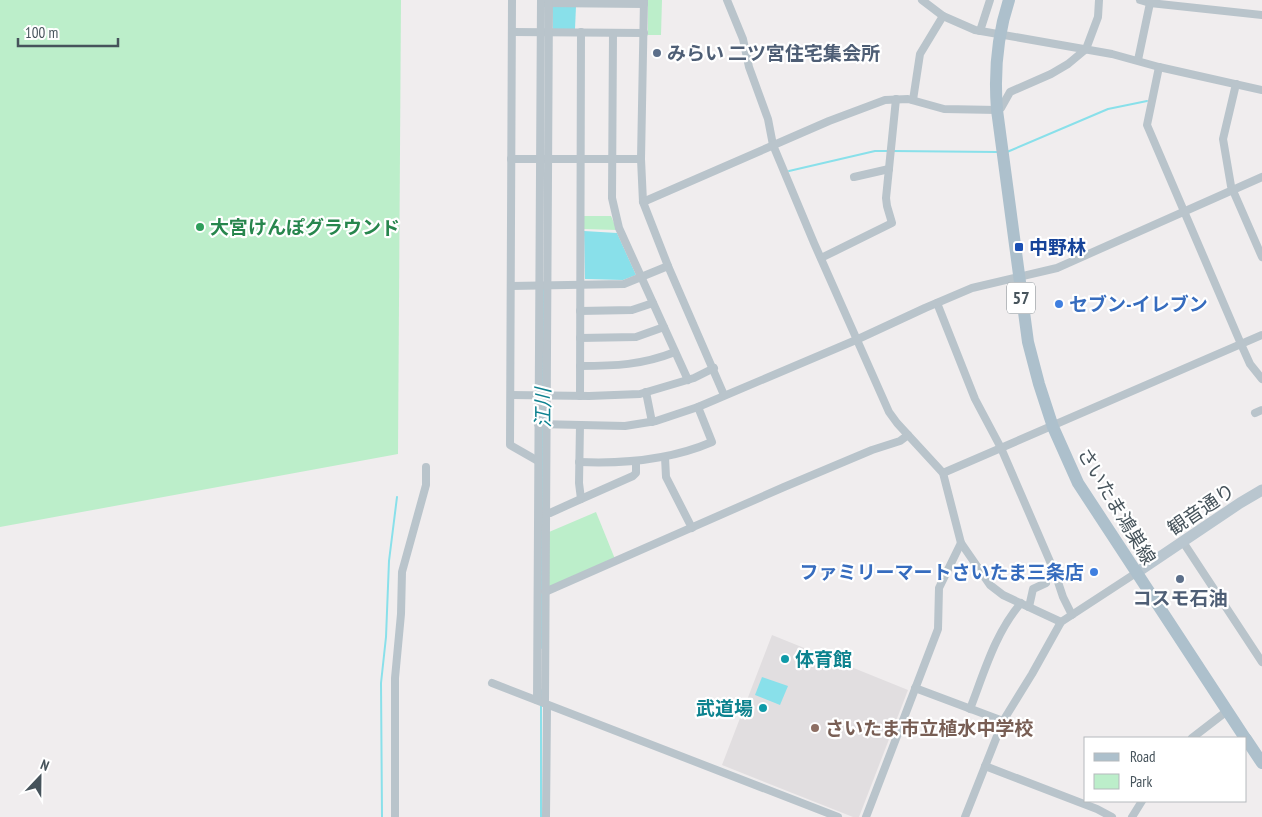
<svg xmlns="http://www.w3.org/2000/svg" width="1262" height="817" font-family="'PT Sans Narrow','Noto Sans JP',sans-serif">
<style>
.education{fill:#e1dee0}
.green{fill:#bceeca}
.water{fill:#89e0ea}
.lines{fill:none;stroke-linecap:round;stroke-linejoin:round}
.stream{stroke:#89e0ea;stroke-width:2}
.street{stroke:#b9c4cb;stroke-width:8}
.secondary{stroke:#b9c6cf;stroke-width:11}
.primary{stroke:#adc0cc;stroke-width:12}
.service-dot{fill:#5c6f8a;stroke:#fff;stroke-width:2}
.leisure-dot{fill:#2e9e5b;stroke:#fff;stroke-width:2}
.transit-dot{fill:#1a4fb4;stroke:#fff;stroke-width:2}
.shop-dot{fill:#3f7fe0;stroke:#fff;stroke-width:2}
.culture-dot{fill:#0f9aa8;stroke:#fff;stroke-width:2}
.education-dot{fill:#8d6e63;stroke:#fff;stroke-width:2}
.labels{text-anchor:middle;stroke-width:4.5;stroke-linejoin:round;paint-order:stroke}
.shield{fill:#fff;stroke:#7e878c;stroke-width:1}
.shield-label{font-size:18px;font-weight:bold;fill:#46535b}
.service-label{font-size:19px;font-weight:bold;fill:#4e5e75;stroke:#fff;text-anchor:start}
.leisure-label{font-size:19px;font-weight:bold;fill:#27864d;stroke:#fff;text-anchor:start}
.transit-label{font-size:19px;font-weight:bold;fill:#164399;stroke:#fff;text-anchor:start}
.shop-label{font-size:19px;font-weight:bold;fill:#366cbe;stroke:#fff;text-anchor:start}
.street-label{font-size:19px;fill:#46535b;stroke:#fff}
.culture-label{font-size:19px;font-weight:bold;fill:#0d838f;stroke:#fff;text-anchor:start}
.education-label{font-size:19px;font-weight:bold;fill:#785e54;stroke:#fff;text-anchor:start}
.water-label{font-size:20px;font-style:italic;fill:#0e8290;stroke:#fff}
</style>
<rect width="100%" height="100%" fill="#f0edee"/>
<polygon class="education" points="772,635 908,690 859,817 853,817 722,765"/>
<g class="green">
<polygon points="0,0 401,0 398,454 0,527"/>
<polygon points="648,0 662,0 661,35 648,35"/>
<polygon points="584,216 611,216 617,230 584,229"/>
<polygon points="596,512 615,559 548,589 549,532"/>
</g>
<g class="water">
<polygon points="552,6 576,6 575,29 553,29"/>
<polygon points="584,231 617,233 636,275 623,280 585,279"/>
<polygon points="762,677 788,686 780,705 755,695"/>
</g>
<g class="lines">
<g class="stream">
<polyline points="892,151 997,152"/>
<polyline points="1007,152 1108,109 1147,101"/>
<polyline points="789,171 875,151 887,151"/>
<polyline points="543,393 543,287"/>
<polyline points="542,423 543,397"/>
<polyline points="542,513 542,427"/>
<polyline points="541,648 542,517"/>
<polyline points="541,690 541,700"/>
<polyline points="382,817 381,683 386,637 389,561 397,497"/>
<polyline points="541,817 541,705"/>
</g>
<g class="street">
<polyline points="512,0 510,445 538,461"/>
<polyline points="644,0 641,159 643,202 668,266 724,395"/>
<polyline points="727,0 743,39 749,67 768,119 773,145 814,243 889,412 897,423 943,473 961,543 990,585 1003,595 1061,622"/>
<polyline points="922,0 943,16 975,30 1112,54 1159,67 1262,90"/>
<polyline points="1140,0 1150,3 1262,15"/>
<polyline points="544,3 644,4"/>
<polyline points="980,31 990,0"/>
<polyline points="513,32 644,33"/>
<polyline points="613,33 612,198 619,228 688,380"/>
<polyline points="1138,60 1150,3"/>
<polyline points="1159,67 1147,125 1241,344 1250,364 1262,379"/>
<polyline points="1236,84 1223,139 1231,186 1262,257"/>
<polyline points="913,100 920,54 943,16"/>
<polyline points="511,159 641,159"/>
<polyline points="854,177 889,169"/>
<polyline points="643,202 829,121 885,100 908,99 944,109 997,110 1001,108 1010,92 1051,74 1068,64 1086,49 1098,17 1099,0"/>
<polyline points="821,258 892,223 887,206 886,198 896,99"/>
<polyline points="511,286 624,284 668,266"/>
<polyline points="937,303 975,399 1001,448 1055,573 1063,597 1072,615"/>
<polyline points="580,311 632,310 653,303"/>
<polyline points="580,338 636,337 664,327"/>
<path d="M 580,366 C 615,366 642,365 675,352"/>
<polyline points="646,392 652,422"/>
<polyline points="511,395 589,396 640,394 694,378 714,368"/>
<polyline points="580,396 581,32"/>
<polyline points="1255,413 1262,410"/>
<polyline points="538,424 625,426 656,421 698,407 856,340 925,308 972,288 1057,268 1262,177"/>
<polyline points="665,457 666,477 692,528"/>
<path d="M 579,462 C 625,464 670,460 712,442 L 698,407"/>
<polyline points="943,473 1262,335"/>
<polyline points="581,499 633,476 636,473 636,461"/>
<polyline points="543,514 550,513 581,499 579,483 580,425"/>
<polyline points="1183,542 1262,662"/>
<polyline points="545,592 784,487 872,450 900,441 908,435"/>
<polyline points="1029,607 1033,589 1046,583"/>
<polyline points="492,683 838,817"/>
<polyline points="915,688 1003,721"/>
<polyline points="537,700 541,0"/>
<path d="M 970,709 C 984,673 995,633 1021,603"/>
<polyline points="1192,738 1227,711"/>
<polyline points="985,766 1097,809 1112,817"/>
<polyline points="395,817 395,678 401,614 402,572 426,485 426,467"/>
<polyline points="546,817 547,706 545,703 549,0"/>
<polyline points="866,817 938,629 939,588 961,543"/>
<polyline points="965,817 1003,721 1032,674 1061,622 1136,573"/>
<polyline points="1132,817 1142,801"/>
</g>
<polyline class="secondary" points="1136,573 1240,503 1262,490"/>
<g class="primary">
<path d="M 1009,0 C 997,36 994,72 997,110 L 1028,342 L 1039,384 L 1053,427 L 1078,483 L 1245,738"/>
<polyline points="1246,739 1262,763"/>
</g>
</g>
<g class="service-dot">
<circle cx="657" cy="53" r="5"/>
<circle cx="1180" cy="579" r="5"/>
</g>
<circle class="leisure-dot" cx="200" cy="227" r="5"/>
<rect class="transit-dot" x="1014" y="242" width="10" height="10" rx="2.5"/>
<g class="shop-dot">
<circle cx="1059" cy="304" r="5"/>
<circle cx="1094" cy="572" r="5"/>
</g>
<g class="culture-dot">
<circle cx="785" cy="659" r="5"/>
<circle cx="763" cy="708" r="5"/>
</g>
<circle class="education-dot" cx="815" cy="728" r="5"/>
<g class="labels">
<rect class="shield" x="1007" y="282.5" width="28" height="31" rx="4"/>
<g class="shield-label">
<text x="1021" y="304">57</text>
</g>
<g class="service-label">
<text x="667" y="60">みらい 二ツ宮住宅集会所</text>
<text x="1180" y="605" text-anchor="middle">コスモ石油</text>
</g>
<g class="leisure-label">
<text x="210" y="234">大宮けんぽグラウンド</text>
</g>
<g class="transit-label">
<text x="1029" y="254">中野林</text>
</g>
<g class="shop-label">
<text x="1069" y="311">セブン-イレブン</text>
<text x="1084" y="579" text-anchor="end">ファミリーマートさいたま三条店</text>
</g>
<g class="street-label">
<text transform="translate(1117 506) rotate(59)" y="7">さいたま鴻巣線</text>
<text transform="translate(1201 509) rotate(-34)" y="7">観音通り</text>
</g>
<g class="culture-label">
<text x="795" y="666">体育館</text>
<text x="753" y="715" text-anchor="end">武道場</text>
</g>
<g class="education-label">
<text x="825" y="735">さいたま市立植水中学校</text>
</g>
<g class="water-label">
<text transform="translate(543 408) rotate(-90)" y="7">江川</text>
</g>
</g>
<rect x="1084" y="737" width="162" height="65" fill="#ffffff" stroke="#b5babd"/>
<rect x="1094" y="753" width="25" height="8" fill="#adc0cc" stroke="#b5babd"/>
<text x="1130" y="762" font-size="15" fill="#46535b">Road</text>
<rect x="1094" y="774" width="25" height="15" fill="#bceeca" stroke="#b5babd"/>
<text x="1130" y="787" font-size="15" fill="#46535b">Park</text>
<g transform="translate(40 777) rotate(22)" stroke="#ffffff" stroke-width="4" paint-order="stroke">
<path d="M0-4L9 19L0 12L-9 19Z" fill="#46535b"/>
<text y="-8" font-size="14" font-weight="bold" text-anchor="middle" fill="#46535b">N</text>
</g>
<path d="M18 38v8h100v-8" fill="none" stroke="#46535b" stroke-width="2.5"/>
<text x="25" y="38" font-size="15" fill="#46535b" stroke="#ffffff" stroke-width="4" paint-order="stroke">100 m</text>
</svg>
